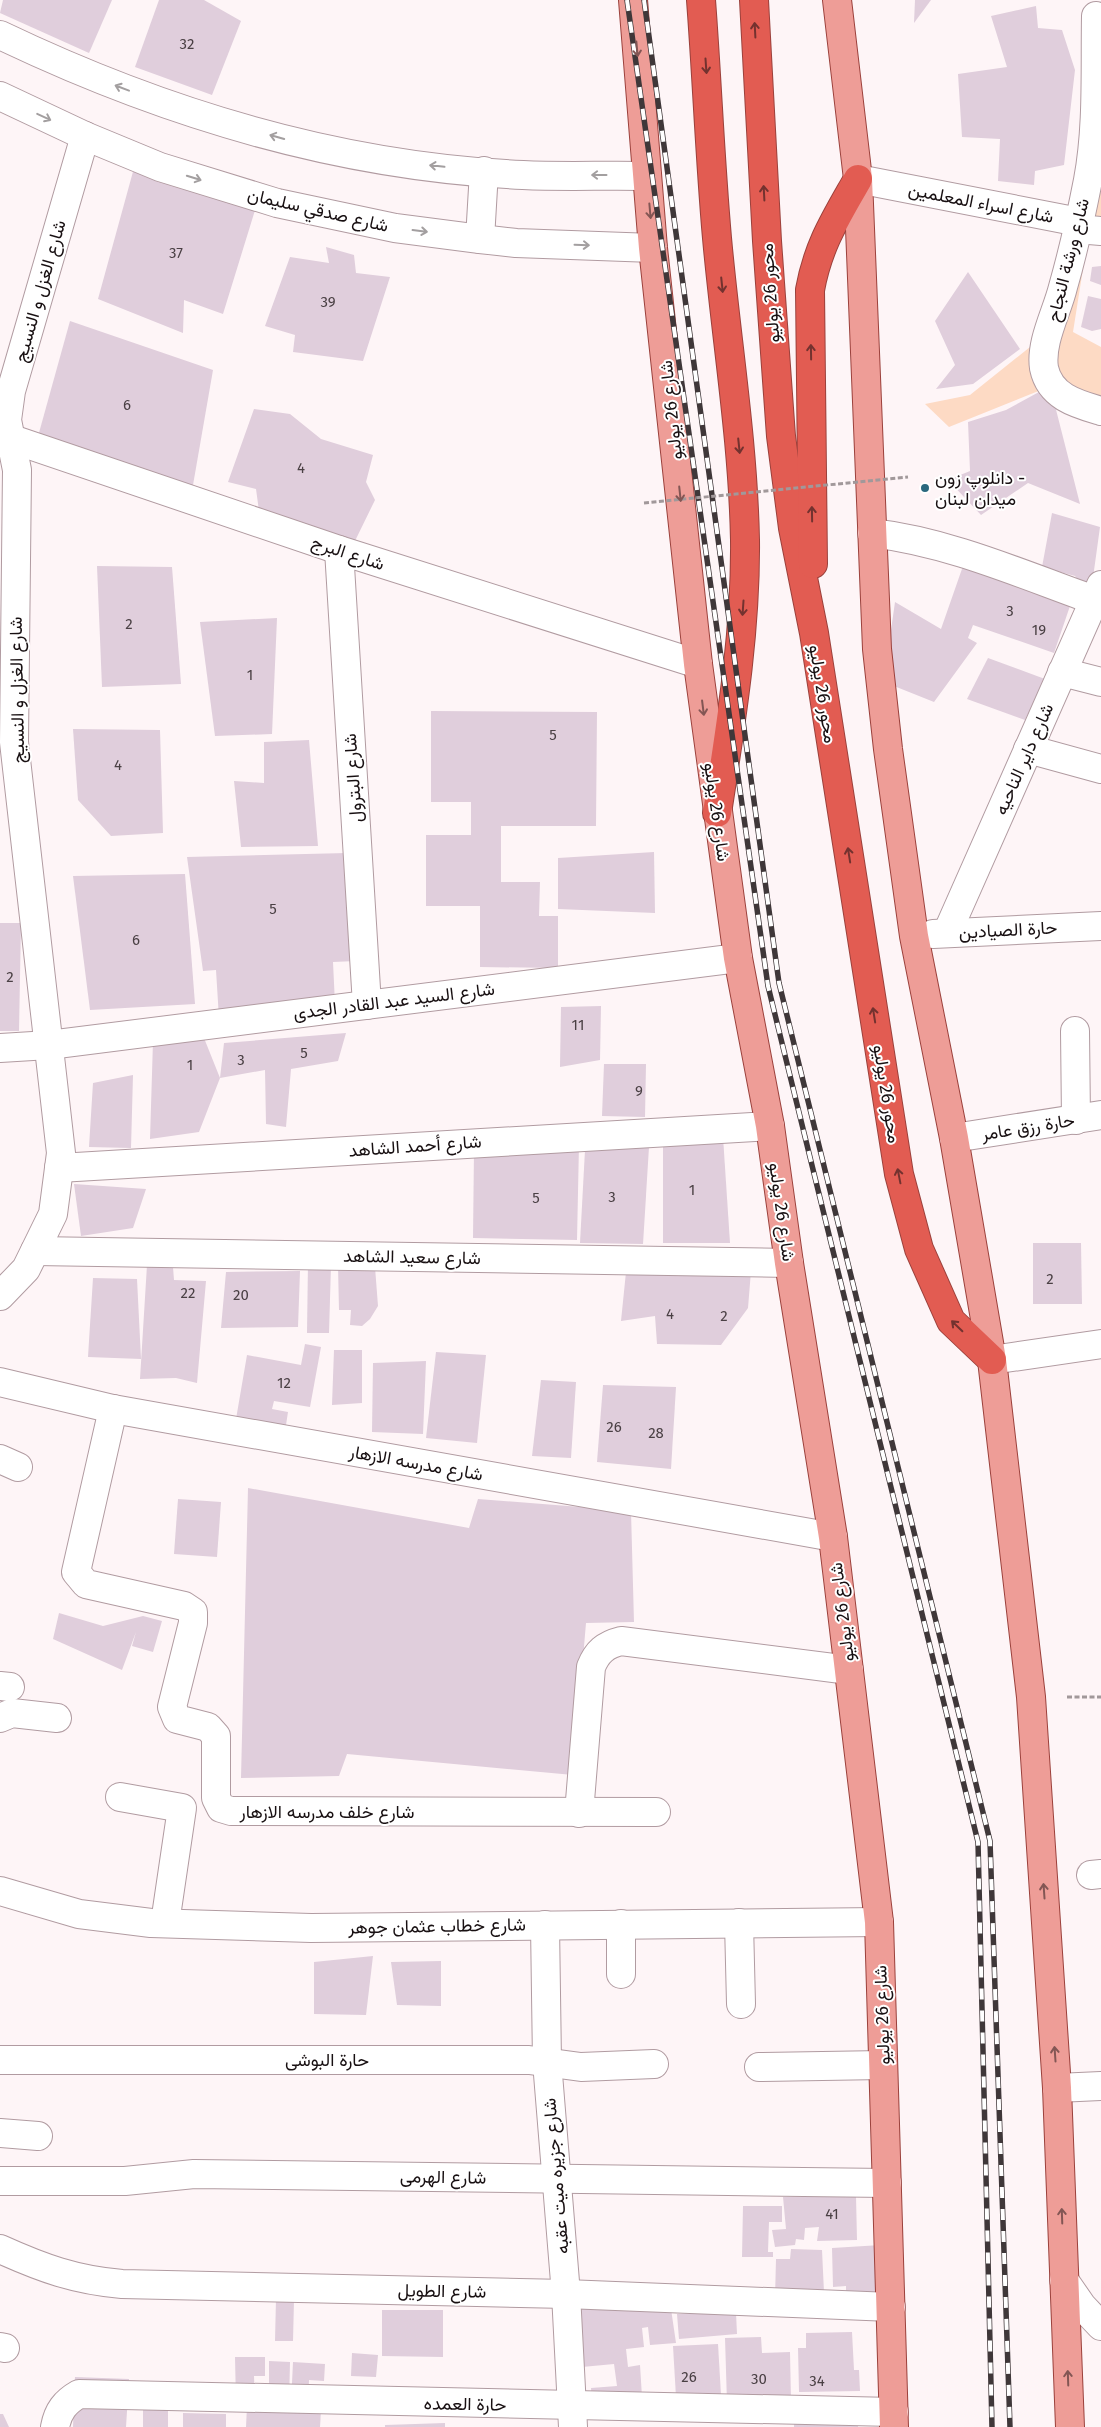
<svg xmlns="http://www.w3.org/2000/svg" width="1101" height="2427" font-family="'Fira Sans',Vazirmatn,sans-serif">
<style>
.green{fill:#fddac4}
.building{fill:#e0cedc}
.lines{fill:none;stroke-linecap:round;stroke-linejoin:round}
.minor-casing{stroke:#b19ba1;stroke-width:30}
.major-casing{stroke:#9b413c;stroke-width:30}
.highway-casing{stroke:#9b413c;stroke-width:30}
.path{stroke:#a1989a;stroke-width:3;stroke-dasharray:5 2.5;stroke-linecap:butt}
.minor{stroke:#fff;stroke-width:28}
.major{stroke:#ee9d97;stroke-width:28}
.highway{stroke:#e25c52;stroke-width:28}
.rail-casing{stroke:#3f3739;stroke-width:5.5}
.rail{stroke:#fff;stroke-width:4;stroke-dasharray:11;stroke-linecap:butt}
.path-bridge{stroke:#a1989a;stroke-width:3;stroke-dasharray:5 2.5;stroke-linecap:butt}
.oneway{stroke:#73322f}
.oneway2{stroke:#835654}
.oneway3{stroke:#a39fa0}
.poi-dot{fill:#2a687e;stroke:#fff;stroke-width:2}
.labels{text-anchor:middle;stroke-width:4;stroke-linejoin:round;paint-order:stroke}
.number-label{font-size:15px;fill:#4a4044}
.street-label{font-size:18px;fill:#181012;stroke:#fff}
.poi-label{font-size:18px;fill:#181012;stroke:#fff;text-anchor:start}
</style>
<rect width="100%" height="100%" fill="#fef5f7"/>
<g class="green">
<polygon points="1101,160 1101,221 1089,231 1073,332 1101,347 1101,411 1054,383 1055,346"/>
<polygon points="1035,343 1041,390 949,427 925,404 970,395"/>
</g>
<g class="building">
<polygon points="3,0 112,0 89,53 0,13"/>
<polygon points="159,0 204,0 241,21 212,95 135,67"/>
<polygon points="915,0 931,0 914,23"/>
<polygon points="1036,6 1038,28 1062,30 1075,70 1064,165 1035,171 1034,185 998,181 1000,139 962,137 958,74 1007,67 991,16"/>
<polygon points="134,168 256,207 223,314 184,300 183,333 98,299"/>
<polygon points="326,247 354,255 356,273 390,277 363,361 293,352 295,335 265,326 290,257 329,263"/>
<polygon points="1101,266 1101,285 1090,281 1092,267"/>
<polygon points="968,272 1020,349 973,384 936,389 955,365 935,321"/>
<polygon points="1088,296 1101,299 1101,329 1092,331 1081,327"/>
<polygon points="70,321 213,370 193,485 37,440"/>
<polygon points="1050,386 1080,504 1028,483 981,515 948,480 970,471 968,422 1006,410"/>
<polygon points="254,409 290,414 321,439 373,455 366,482 375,500 354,543 259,511 256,489 228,482"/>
<polygon points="1052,513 1100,527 1092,585 1081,584 1075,576 1042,567"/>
<polygon points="97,566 172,567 181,684 102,687"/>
<polygon points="963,566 1071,603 1054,653 973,625 968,638 977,643 934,702 894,686 889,644 895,602 941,629"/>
<polygon points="277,618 272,734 215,736 200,622"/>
<polygon points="988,658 1045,679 1025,720 967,699"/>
<polygon points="431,711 597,712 596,826 501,826 501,882 540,882 539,916 558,916 558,968 480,967 480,906 426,906 426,835 471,835 471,802 431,802"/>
<polygon points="73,729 160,730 163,833 111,836 78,800"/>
<polygon points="309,740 318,846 241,847 234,781 264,783 264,742"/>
<polygon points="654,852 655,913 558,909 558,858"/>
<polygon points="347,853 356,961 333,962 335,1004 219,1018 216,970 203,971 187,857"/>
<polygon points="185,874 195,1004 90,1010 73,876"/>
<polygon points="0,923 21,923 19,1031 0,1031"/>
<polygon points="601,1006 600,1060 560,1067 561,1007"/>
<polygon points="202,1033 220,1078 224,1043 346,1033 338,1061 291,1069 286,1127 266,1124 265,1070 220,1078 199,1132 150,1139 153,1041"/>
<polygon points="604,1064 646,1064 645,1117 602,1116"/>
<polygon points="133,1075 131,1148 89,1147 93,1083"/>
<polygon points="723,1137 730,1243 663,1243 663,1141"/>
<polygon points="579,1144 577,1240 473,1238 474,1150"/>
<polygon points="649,1147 643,1244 580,1243 585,1150"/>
<polygon points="74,1184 146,1189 133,1228 81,1236"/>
<polygon points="1033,1243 1081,1243 1082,1304 1033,1304"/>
<polygon points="308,1262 331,1265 329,1333 307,1333"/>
<polygon points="147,1265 173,1267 174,1280 206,1281 197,1383 176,1378 140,1379"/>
<polygon points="338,1266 375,1267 378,1306 370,1319 362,1326 350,1325 351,1310 339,1310"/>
<polygon points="300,1271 298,1327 221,1328 226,1272"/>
<polygon points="751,1271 748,1308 721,1345 657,1344 655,1316 621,1321 626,1272"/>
<polygon points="93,1278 137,1279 141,1359 88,1357"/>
<polygon points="305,1344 321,1347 310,1407 274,1401 272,1409 288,1412 284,1438 236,1419 247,1355 301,1365"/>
<polygon points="334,1350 362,1350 362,1403 332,1405"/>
<polygon points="436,1352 486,1355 477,1443 426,1438"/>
<polygon points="426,1361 423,1434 372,1432 373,1363"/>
<polygon points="541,1380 576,1382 571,1458 532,1456"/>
<polygon points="603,1385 676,1387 671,1469 597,1462"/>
<polygon points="248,1488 469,1528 478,1499 631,1511 634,1622 586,1623 573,1775 347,1754 339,1776 241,1778"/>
<polygon points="178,1499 221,1502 217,1557 174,1554"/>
<polygon points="59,1613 103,1626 143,1616 162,1621 153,1652 132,1646 136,1632 122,1670 53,1639"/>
<polygon points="373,1956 366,2015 314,2014 314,1962"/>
<polygon points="441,1961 441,2006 397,2005 391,1962"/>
<polygon points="856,2196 857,2240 817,2241 819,2227 805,2228 804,2240 796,2239 795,2245 775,2247 772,2230 786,2229 783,2197"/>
<polygon points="743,2206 782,2206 782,2222 769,2222 768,2252 773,2252 773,2257 742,2257"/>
<polygon points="881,2245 884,2296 846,2298 846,2286 833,2287 832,2248"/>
<polygon points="791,2249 822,2250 824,2292 775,2298 776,2259 790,2259"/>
<polygon points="276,2299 294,2300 293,2341 275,2341"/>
<polygon points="670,2302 676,2343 650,2345 648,2327 642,2328 644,2347 626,2349 628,2367 640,2365 642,2397 592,2402 591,2388 617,2386 614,2364 582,2367 576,2303"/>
<polygon points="382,2310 443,2310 443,2357 382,2356"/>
<polygon points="736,2313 737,2334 679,2339 677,2314"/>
<polygon points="852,2332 854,2370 859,2370 860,2391 799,2392 798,2348 806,2348 806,2333"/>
<polygon points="761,2337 762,2353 790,2352 791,2401 727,2403 725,2338"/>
<polygon points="718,2344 721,2395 676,2397 673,2346"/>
<polygon points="352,2353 378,2355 376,2377 351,2376"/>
<polygon points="235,2357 265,2357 265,2376 254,2376 255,2402 236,2403"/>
<polygon points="269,2361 290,2362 289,2404 269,2403"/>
<polygon points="293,2362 325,2364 324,2381 309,2380 308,2405 291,2404"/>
<polygon points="75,2377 129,2379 126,2427 73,2427"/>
<polygon points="247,2406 321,2410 320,2427 246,2427"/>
<rect x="143" y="2408" width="25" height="19"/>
<polygon points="183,2413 226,2414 226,2427 183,2427"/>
<polygon points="0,2414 3,2414 9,2427 0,2427"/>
<polygon points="794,2422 858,2425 858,2427 794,2427"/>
<polygon points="445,2423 445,2427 385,2427 385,2425"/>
</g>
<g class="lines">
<g class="minor-casing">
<g id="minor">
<path d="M 1096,16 C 1095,70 1098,127 1088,180 C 1081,216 1073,252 1063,287 C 1057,312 1040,342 1044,368 C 1050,397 1077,404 1101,411"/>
<path d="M 0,35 C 163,113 341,167 523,175 C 564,177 606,175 647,176"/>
<polyline points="0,96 85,136 160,167 277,203 395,228 480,239 516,243 653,248"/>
<polyline points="858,179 1079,222 1089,230 1101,231"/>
<polyline points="480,239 484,171"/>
<polyline points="0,435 339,550 698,664"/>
<path d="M 872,533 C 949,542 1021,574 1094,600"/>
<polyline points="339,550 367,1005"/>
<polyline points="1062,672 1101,682"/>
<polyline points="1028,749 1101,769"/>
<polyline points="947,933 1101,585"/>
<polyline points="933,934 1101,926"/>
<polyline points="1075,1031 1076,1120"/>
<polyline points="0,1048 49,1045 738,958"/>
<polyline points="954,1138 1101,1115"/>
<polyline points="59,1168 770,1126"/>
<polyline points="35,1251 789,1263"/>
<polyline points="0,1296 26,1269 53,1214 61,1153 14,742 17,470 7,420 11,391 85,136"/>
<polyline points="992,1360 1101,1344"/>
<polyline points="0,1382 113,1409 833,1537"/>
<polyline points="113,1409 76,1572 86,1584 184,1606 193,1612 193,1623 172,1707 177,1719 208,1727 216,1736 216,1798 221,1808 231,1811 656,1812"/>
<polyline points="0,1459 18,1467"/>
<polyline points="0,1686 10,1687"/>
<polyline points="0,1718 12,1713 57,1718"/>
<polyline points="120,1797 182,1808 165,1923"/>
<path d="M 579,1813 L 591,1667 C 597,1652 605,1645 621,1641 L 849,1670"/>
<polyline points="1091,1875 1101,1874"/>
<polyline points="0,1891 79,1914 151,1923 311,1928 879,1922"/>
<polyline points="739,1923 741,2004"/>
<polyline points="621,1924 621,1974"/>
<polyline points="545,1925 547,2062 566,2294 573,2427"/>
<polyline points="0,2060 529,2060 581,2067 654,2064"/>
<polyline points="759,2067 883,2065"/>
<polyline points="1057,2088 1101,2086"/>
<polyline points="0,2133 38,2136"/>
<polyline points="0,2181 125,2181 194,2174 887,2183"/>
<path d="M 0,2249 C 42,2268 75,2280 122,2284 L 566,2294 L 891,2307"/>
<polyline points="1064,2280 1082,2306 1101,2326"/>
<polyline points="0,2347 5,2348"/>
<path d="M 55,2427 C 58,2411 65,2402 79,2394 L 894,2412"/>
</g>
</g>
<g class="major-casing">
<g id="major">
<polyline points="633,0 653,248 698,664 738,958 770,1126 789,1263 833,1537 879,1922 894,2427"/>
<polyline points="837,0 858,179 877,649 888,749 914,936 954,1138 992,1360 1031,1697 1057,2088 1070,2427"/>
</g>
</g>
<g class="highway-casing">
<g id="highway">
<path d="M 701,0 C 707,79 710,159 717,238 C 726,338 743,439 745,540 C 746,632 731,722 717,813"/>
<polyline points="754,0 767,241 781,436 793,528 814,633 899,1174 919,1249 951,1321 992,1360"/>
<path d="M 813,564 L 810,290 C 818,245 836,218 858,179"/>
</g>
</g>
<polyline class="path" points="1067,1697 1101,1697"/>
<use href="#minor" class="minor"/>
<use href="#major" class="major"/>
<use href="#highway" class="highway"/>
<g class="rail-casing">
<g id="rail">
<polyline points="627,0 768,986 978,1842 992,2427"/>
<polyline points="644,0 779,983 990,1841 1010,2427"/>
</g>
</g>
<use href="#rail" class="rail"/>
<polyline class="path-bridge" points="644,503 908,477"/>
</g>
<defs><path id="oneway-shaft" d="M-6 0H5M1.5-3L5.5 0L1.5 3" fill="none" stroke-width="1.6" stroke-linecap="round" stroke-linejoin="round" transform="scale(1.25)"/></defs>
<g class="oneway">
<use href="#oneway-shaft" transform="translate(755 30) rotate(-93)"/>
<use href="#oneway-shaft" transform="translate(706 66) rotate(86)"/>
<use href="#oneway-shaft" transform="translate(764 193) rotate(-93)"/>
<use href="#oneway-shaft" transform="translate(722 285) rotate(84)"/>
<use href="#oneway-shaft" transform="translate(811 352) rotate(-91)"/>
<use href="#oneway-shaft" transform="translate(739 446) rotate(84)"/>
<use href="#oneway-shaft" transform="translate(812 514) rotate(-91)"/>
<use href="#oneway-shaft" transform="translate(743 608) rotate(94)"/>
<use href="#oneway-shaft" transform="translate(849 855) rotate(-99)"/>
<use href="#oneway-shaft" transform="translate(874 1015) rotate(-99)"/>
<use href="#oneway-shaft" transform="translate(899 1176) rotate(-101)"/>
<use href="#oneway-shaft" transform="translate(957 1326) rotate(-136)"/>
</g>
<g class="oneway2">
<use href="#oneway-shaft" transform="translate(637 49) rotate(85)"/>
<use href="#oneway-shaft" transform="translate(650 211) rotate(85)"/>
<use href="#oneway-shaft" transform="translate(680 494) rotate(84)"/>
<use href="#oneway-shaft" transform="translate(703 708) rotate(83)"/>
<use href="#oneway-shaft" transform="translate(1044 1891) rotate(-94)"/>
<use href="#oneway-shaft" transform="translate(1055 2054) rotate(-94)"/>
<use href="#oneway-shaft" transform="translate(1062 2216) rotate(-92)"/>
<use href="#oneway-shaft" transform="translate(1068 2378) rotate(-92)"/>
</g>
<g class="oneway3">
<use href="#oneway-shaft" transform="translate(122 88) rotate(-159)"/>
<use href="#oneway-shaft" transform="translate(44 117) rotate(25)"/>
<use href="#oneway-shaft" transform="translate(277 137) rotate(-164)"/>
<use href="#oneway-shaft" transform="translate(437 166) rotate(-174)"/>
<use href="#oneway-shaft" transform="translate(599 175) rotate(-180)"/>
<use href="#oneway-shaft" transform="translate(194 178) rotate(17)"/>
<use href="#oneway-shaft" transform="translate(420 231) rotate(7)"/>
<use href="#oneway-shaft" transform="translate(582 245) rotate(2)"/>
</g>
<circle class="poi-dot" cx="925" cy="488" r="5"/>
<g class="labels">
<g class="number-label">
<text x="187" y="49">32</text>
<text x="176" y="258">37</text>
<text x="328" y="307">39</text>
<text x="127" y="410">6</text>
<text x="301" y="473">4</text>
<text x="1010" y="616">3</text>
<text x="129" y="629">2</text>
<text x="1039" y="635">19</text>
<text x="250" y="680">1</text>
<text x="553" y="740">5</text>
<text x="118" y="770">4</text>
<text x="273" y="914">5</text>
<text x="136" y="945">6</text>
<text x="10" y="982">2</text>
<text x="578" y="1030">11</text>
<text x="304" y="1058">5</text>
<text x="241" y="1065">3</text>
<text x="190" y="1070">1</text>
<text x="639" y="1096">9</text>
<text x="692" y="1195">1</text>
<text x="612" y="1202">3</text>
<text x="536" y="1203">5</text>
<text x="1050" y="1284">2</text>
<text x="188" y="1298">22</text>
<text x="241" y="1300">20</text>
<text x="670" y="1319">4</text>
<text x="724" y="1321">2</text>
<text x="284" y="1388">12</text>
<text x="614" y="1432">26</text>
<text x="656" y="1438">28</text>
<text x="832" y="2219">41</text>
<text x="689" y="2382">26</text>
<text x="759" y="2384">30</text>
<text x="817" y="2386">34</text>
</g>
<g class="street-label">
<text transform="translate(981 203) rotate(11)" y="6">شارع اسراء المعلمين</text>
<text transform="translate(318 210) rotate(13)" y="6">شارع صدقي سليمان</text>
<text transform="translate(1068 260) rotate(-76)" y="6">شارع ورشة النجاح</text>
<text transform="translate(40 291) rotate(-74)" y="6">شارع الغزل و النسيج</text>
<text transform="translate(770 293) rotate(-94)" y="6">محور 26 يوليو</text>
<text transform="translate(671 410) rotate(-96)" y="6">شارع 26 يوليو</text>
<text transform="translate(348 553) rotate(18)" y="6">شارع البرج</text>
<text transform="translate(17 690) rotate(-91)" y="6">شارع الغزل و النسيج</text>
<text transform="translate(823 694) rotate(81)" y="6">محور 26 يوليو</text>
<text transform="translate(1024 759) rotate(-66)" y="6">شارع داير الناحيه</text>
<text transform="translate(353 778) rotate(-94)" y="6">شارع البترول</text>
<text transform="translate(717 812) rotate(82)" y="6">شارع 26 يوليو</text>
<text transform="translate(1008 930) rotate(-3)" y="6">حارة الصيادين</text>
<text transform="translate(394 1001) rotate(-7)" y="6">شارع السيد عبد القادر الجدى</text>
<text transform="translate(887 1094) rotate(81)" y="6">محور 26 يوليو</text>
<text transform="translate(1028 1127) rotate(-9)" y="6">حارة رزق عامر</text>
<text transform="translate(415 1146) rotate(-4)" y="6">شارع أحمد الشاهد</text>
<text transform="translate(782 1212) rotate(82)" y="6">شارع 26 يوليو</text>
<text transform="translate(412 1257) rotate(1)" y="6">شارع سعيد الشاهد</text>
<text transform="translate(416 1463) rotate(10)" y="6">شارع مدرسه الازهار</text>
<text transform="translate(842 1612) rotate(-97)" y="6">شارع 26 يوليو</text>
<text x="327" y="1818">شارع خلف مدرسه الازهار</text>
<text transform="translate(437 1926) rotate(-1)" y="6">شارع خطاب عثمان جوهر</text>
<text transform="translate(882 2015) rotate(-92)" y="6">شارع 26 يوليو</text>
<text x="327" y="2066">حارة البوشى</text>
<text transform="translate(556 2176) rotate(-95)" y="6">شارع جزيره ميت عقبه</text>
<text transform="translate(443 2177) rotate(1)" y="6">شارع الهرمى</text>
<text transform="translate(442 2291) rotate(1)" y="6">شارع الطويل</text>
<text transform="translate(465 2404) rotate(1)" y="6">حارة العمده</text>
</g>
<g class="poi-label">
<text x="935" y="484">دانلوپ زون -<tspan x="935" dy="21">ميدان لبنان</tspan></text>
</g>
</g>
</svg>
